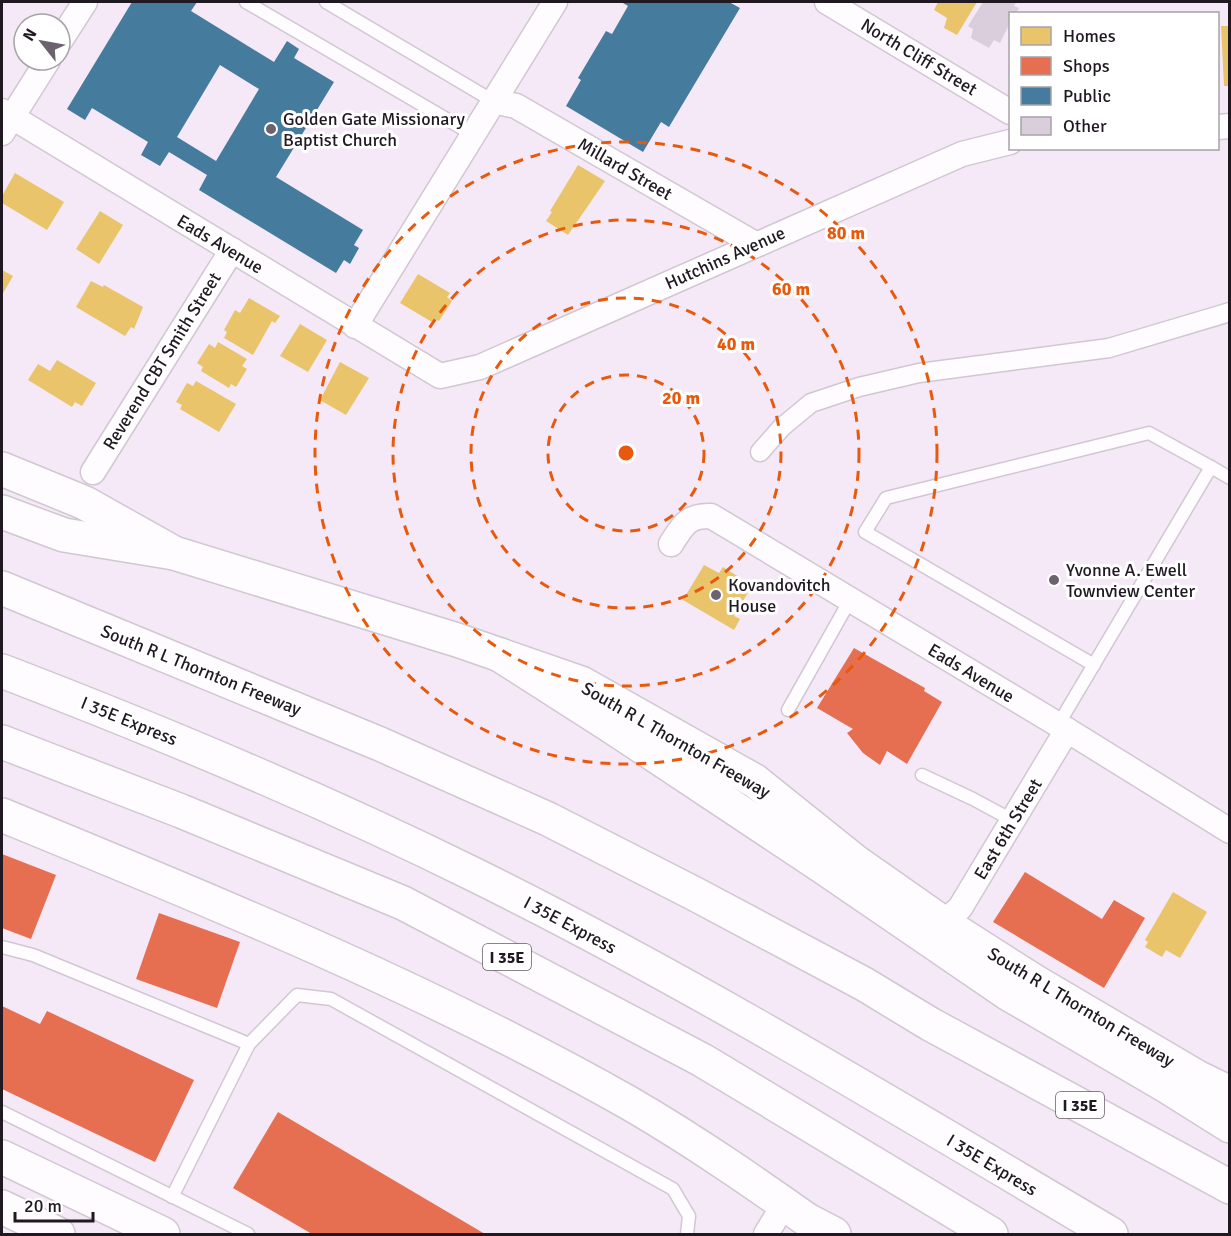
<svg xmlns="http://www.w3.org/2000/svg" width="1231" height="1236" font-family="Signika,sans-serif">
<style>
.homes{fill:#e9c46a}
.shops{fill:#e76f51}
.public{fill:#457b9d;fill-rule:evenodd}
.building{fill:#dacedc}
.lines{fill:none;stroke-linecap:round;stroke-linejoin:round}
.service-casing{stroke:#d0c7d2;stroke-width:15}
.pedestrian-casing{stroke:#d0c7d2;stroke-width:21}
.minor-casing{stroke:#d0c7d2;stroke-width:27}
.secondary-casing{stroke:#d0c7d2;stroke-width:36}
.motorway-casing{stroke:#d0c7d2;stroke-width:36}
.service{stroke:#fefcfe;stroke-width:12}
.pedestrian{stroke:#fefcfe;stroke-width:18}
.minor{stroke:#fefcfe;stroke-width:24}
.secondary{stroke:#fefcfe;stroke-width:33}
.motorway{stroke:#fefcfe;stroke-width:33}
.ring{fill:none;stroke:#e8590c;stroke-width:3;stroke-dasharray:10 8}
.poi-dot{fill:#6b626d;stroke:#fff;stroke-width:2}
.labels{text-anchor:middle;stroke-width:6;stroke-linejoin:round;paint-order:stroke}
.shield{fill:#fff;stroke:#645e64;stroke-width:1.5}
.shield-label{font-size:16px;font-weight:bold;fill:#211922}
.street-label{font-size:18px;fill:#211922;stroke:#fff}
.poi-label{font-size:18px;fill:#211922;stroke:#fff;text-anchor:start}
.centre{fill:#e8590c;stroke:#fff;stroke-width:3}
.ring-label{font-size:18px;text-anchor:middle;font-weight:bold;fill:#e8590c;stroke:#fff;stroke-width:6;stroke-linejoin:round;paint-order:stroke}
</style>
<rect width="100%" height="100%" fill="#f5e9f7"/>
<g class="homes">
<polygon points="938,2 977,2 957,35 944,28 947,18 934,10"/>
<polygon points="1221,26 1230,26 1230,86 1224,86"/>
<polygon points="578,165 605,181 568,235 546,221 552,212 550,211"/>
<polygon points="15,173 64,202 47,230 2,203 2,196"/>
<polygon points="100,211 123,225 99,264 76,249"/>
<polygon points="2,270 13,276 2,295"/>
<polygon points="418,274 450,293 447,297 452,301 439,321 434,319 432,322 400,303"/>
<polygon points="91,281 103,287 104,285 143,307 134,329 131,327 125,336 76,307"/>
<polygon points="249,298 280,316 275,323 272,321 253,355 224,338 227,332 224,330 235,310 240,313"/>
<polygon points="300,324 327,340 308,372 280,356"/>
<polygon points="218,342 247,359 242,366 247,369 236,387 231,384 229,388 201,371 203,367 197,363 209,344 215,348"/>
<polygon points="57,360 96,383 82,406 75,402 72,407 28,380 38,364 50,371"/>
<polygon points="340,362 369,378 346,415 320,400"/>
<polygon points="196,381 236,404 219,432 180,409 182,405 176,402 187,383 193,386"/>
<polygon points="704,565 719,573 723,567 739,577 735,583 749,591 734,616 740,619 734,630 683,600"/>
<polygon points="1173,892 1207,912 1180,958 1166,950 1162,957 1145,947 1148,942 1145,940"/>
</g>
<g class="shops">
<polygon points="854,648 925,688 924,691 942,702 907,764 887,751 880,765 863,753 847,733 853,729 817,708"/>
<polygon points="2,854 56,875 31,939 2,928"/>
<polygon points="1025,872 1102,919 1114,900 1145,918 1104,988 993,922"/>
<polygon points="159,913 240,942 217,1008 136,979"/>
<polygon points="2,1006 40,1024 47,1011 194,1080 155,1162 2,1089"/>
<polygon points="278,1112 485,1234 312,1234 233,1188"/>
</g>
<g class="public">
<path d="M 132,2 L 197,2 L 191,11 L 274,62 L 287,41 L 299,49 L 294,58 L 334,82 L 276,177 L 363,230 L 354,245 L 359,248 L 350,264 L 344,260 L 336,273 L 199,190 L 207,175 L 169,152 L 160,166 L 141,155 L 148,142 L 92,108 L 85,120 L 67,109 ZM 220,65 L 259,89 L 216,161 L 177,137 Z"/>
<polygon points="624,2 729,2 740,8 669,127 661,122 643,152 566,106 581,80 578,78 606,31 612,34 628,6 623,3"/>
</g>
<polygon class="building" points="983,2 1016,2 1014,6 1019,8 1016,14 1010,14 1010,23 1000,43 994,40 989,48 971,38 973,29 968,26"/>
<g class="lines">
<g class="service-casing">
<g id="service">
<polyline points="246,2 472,134"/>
<polyline points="326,2 493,101"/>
<polyline points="1094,665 865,532 886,498 1149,433 1211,467"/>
<polyline points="788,710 850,600"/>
<polyline points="1058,725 1211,467 1230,478"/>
<polyline points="922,775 973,799 1012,820"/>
<polyline points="2,947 33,955 249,1044 297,995 331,999 673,1189 689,1216 687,1234"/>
<polyline points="2,1112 248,1234"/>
<polyline points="172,1197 249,1044"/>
</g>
</g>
<g class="pedestrian-casing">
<polyline id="pedestrian" points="760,452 782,427 811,403 859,387 919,373 1109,348 1230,312"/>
</g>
<g class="minor-casing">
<g id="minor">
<polyline points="827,2 1010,112"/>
<polyline points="60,41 85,2"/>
<polyline points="493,101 516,106 755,244"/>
<polyline points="2,111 440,376 480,367 962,154 1010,142"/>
<polyline points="1218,127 1230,126"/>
<polyline points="2,133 48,60"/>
<polyline points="355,326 555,2"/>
<polyline points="93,472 232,250"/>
<path d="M 671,544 C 683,525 688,515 711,516 L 1067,730 L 1230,831"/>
<polyline points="943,923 960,908 1067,730"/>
<polyline points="766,1234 785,1203"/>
</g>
</g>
<g class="secondary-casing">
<g id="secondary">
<polyline points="2,469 85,503 174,553 457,640 581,683 755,781 856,862 943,923 1034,981 1197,1077 1230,1093"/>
<path d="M 2,815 C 214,902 428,989 629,1103 C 698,1143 762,1188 827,1234"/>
<polyline points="2,1157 163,1234"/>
<polyline points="2,1207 58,1234"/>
</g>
</g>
<g class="motorway-casing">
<g id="motorway">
<polyline points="2,512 64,535 174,553"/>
<polyline points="2,588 380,744 548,819 695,894 864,984 930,1024 1230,1187"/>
<polyline points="500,655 611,726 823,867 1007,993 1168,1087 1230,1126"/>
<path d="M 2,671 C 161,732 319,798 473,874 C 692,982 901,1110 1111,1234"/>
<polyline points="2,742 181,811 403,903 702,1060 991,1234"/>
<polyline points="809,1221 834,1234"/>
</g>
</g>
<use href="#service" class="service"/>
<use href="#pedestrian" class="pedestrian"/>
<use href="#minor" class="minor"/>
<use href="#secondary" class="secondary"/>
<use href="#motorway" class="motorway"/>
</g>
<g class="ring">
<circle cx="626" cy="453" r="78"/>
<circle cx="626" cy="453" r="155"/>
<circle cx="626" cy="453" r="233"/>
<circle cx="626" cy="453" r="311"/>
</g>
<g class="poi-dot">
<circle cx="271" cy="129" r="6"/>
<circle cx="1054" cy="580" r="6"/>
<circle cx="716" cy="595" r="6"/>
</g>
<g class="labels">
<g class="shield">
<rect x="483" y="944" width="48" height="26" rx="4.5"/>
<rect x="1056" y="1092" width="48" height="26" rx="4.5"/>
</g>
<g class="shield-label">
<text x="507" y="963">I 35E</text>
<text x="1080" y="1111">I 35E</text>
</g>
<g class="street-label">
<text transform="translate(919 57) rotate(31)" y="6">North Cliff Street</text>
<text transform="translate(625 169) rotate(30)" y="6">Millard Street</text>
<text transform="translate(220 244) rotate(31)" y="6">Eads Avenue</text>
<text transform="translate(725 258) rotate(-24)" y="6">Hutchins Avenue</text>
<text transform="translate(162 361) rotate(-58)" y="6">Reverend CBT Smith Street</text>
<text transform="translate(201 670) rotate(22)" y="6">South R L Thornton Freeway</text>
<text transform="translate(971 673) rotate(31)" y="6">Eads Avenue</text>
<text transform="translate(129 721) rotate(22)" y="6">I 35E Express</text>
<text transform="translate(676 740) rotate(30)" y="6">South R L Thornton Freeway</text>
<text transform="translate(1008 829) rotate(-59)" y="6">East 6th Street</text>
<text transform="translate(570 925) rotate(28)" y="6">I 35E Express</text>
<text transform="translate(1081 1007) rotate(31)" y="6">South R L Thornton Freeway</text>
<text transform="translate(992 1165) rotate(31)" y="6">I 35E Express</text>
</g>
<g class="poi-label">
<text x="283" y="125">Golden Gate Missionary<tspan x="283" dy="21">Baptist Church</tspan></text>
<text x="1066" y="576">Yvonne A. Ewell<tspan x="1066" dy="21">Townview Center</tspan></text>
<text x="728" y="591">Kovandovitch<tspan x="728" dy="21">House</tspan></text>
</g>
</g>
<circle cx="626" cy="453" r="9" class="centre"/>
<g class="ring-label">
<text x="846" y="239">80 m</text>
<text x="791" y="295">60 m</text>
<text x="736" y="350">40 m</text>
<text x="681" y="404">20 m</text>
</g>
<rect width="1231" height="1236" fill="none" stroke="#211922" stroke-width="6"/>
<rect x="1009" y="12" width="210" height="138" fill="#ffffff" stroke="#a6a3a7" stroke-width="1.5"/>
<rect x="1021" y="27" width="30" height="18" fill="#e9c46a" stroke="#a6a3a7" stroke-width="1.5"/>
<text x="1063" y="42" font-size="18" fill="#211922">Homes</text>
<rect x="1021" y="57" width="30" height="18" fill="#e76f51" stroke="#a6a3a7" stroke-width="1.5"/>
<text x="1063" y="72" font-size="18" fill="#211922">Shops</text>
<rect x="1021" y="87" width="30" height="18" fill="#457b9d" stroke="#a6a3a7" stroke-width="1.5"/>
<text x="1063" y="102" font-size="18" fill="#211922">Public</text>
<rect x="1021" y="117" width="30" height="18" fill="#dacedc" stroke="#a6a3a7" stroke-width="1.5"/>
<text x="1063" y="132" font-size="18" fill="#211922">Other</text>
<g transform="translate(42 42) rotate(301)"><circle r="28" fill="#ffffff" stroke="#a6a3a7" stroke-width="1.5"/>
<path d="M0-4.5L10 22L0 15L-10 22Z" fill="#6b626d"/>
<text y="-9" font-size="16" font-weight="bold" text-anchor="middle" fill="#211922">N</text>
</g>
<path d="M15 1212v9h78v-9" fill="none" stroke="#211922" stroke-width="3"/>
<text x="24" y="1212" font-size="18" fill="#211922" stroke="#ffffff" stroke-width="4.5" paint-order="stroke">20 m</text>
</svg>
